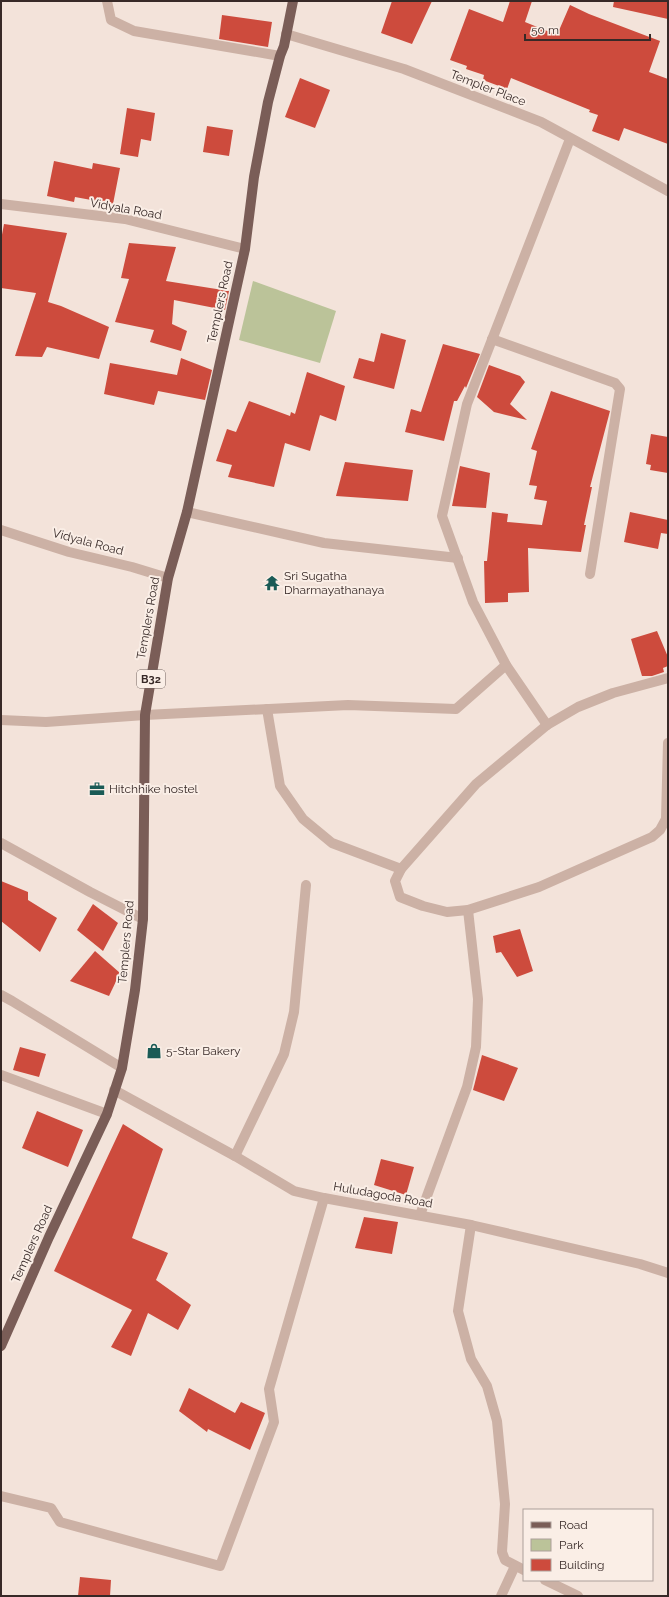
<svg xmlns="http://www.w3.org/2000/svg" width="669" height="1597" font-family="Raleway,sans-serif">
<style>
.green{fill:#bbc399}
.building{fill:#cd4b3d}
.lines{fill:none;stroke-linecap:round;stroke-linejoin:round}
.street{stroke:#ccb1a5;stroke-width:10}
.primary{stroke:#7a5d57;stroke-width:10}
.labels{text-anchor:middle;stroke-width:4;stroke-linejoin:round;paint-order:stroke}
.shield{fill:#faeee6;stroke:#726460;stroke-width:1}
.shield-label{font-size:11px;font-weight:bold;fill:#372927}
.street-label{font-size:12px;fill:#372927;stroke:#faeee6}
.poi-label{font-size:12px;fill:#372927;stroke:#faeee6;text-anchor:start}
</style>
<rect width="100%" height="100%" fill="#f3e3da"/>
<polygon class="green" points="253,281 336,311 320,363 239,340"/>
<g class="building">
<polygon points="392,1 432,1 412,44 381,33"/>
<polygon points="510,1 532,1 525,22 557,35 570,5 589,14 660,41 649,72 668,79 668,144 624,128 619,141 592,131 598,115 589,112 590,110 511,78 507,89 483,80 484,75 466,69 467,66 450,60 469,9 503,22"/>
<polygon points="614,1 668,1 668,19 613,7"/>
<polygon points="222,15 272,22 268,47 219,39"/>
<polygon points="300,78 330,90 315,128 285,117"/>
<polygon points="127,108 155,113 151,141 141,139 138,157 120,154"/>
<polygon points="207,126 233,130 229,156 203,152"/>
<polygon points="54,161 92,169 93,163 120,168 113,204 75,197 74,202 47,196"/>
<polygon points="4,224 67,233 48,302 61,306 109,327 99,359 47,347 42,357 15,356 36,293 1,288 1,240"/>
<polygon points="129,243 176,247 166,281 229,291 225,310 174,300 172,324 187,331 181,351 150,342 154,330 115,322 129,279 121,278"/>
<polygon points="381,333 406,340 394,389 353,378 359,358 374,362"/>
<polygon points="443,344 480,354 466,388 465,386 457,401 454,401 444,441 405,432 411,409 421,412"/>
<polygon points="181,358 212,370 205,400 158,391 154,405 104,394 110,363 177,375"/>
<polygon points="489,365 520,376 525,382 510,404 527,420 494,412 477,397"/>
<polygon points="307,372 345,386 336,421 320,415 310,451 285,443 274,487 228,477 232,465 216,461 227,429 236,432 249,401 290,416 291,412 295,414"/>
<polygon points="551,391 610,411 590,487 592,487 584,525 586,525 581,552 528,548 529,592 508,593 508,602 485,603 484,561 487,561 492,512 508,514 507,522 542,525 547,501 534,499 537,486 529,485 537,451 531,449"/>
<polygon points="651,434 668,437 668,473 650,470 651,465 646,464"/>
<polygon points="345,462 413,470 408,501 336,496"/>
<polygon points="460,466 490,473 486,508 452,506"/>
<polygon points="630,512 668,520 668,534 661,533 658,549 624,542"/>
<polygon points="657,631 668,657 668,666 663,668 664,672 652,676 642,676 631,639"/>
<polygon points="1,881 28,892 28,900 57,918 40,952 1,921"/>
<polygon points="93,904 118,923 103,951 77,930"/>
<polygon points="520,929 533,971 517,977 501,952 496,953 493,936"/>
<polygon points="95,951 120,973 109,996 70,981"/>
<polygon points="20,1047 46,1054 39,1077 13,1070"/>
<polygon points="482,1055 518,1068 504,1101 473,1090"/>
<polygon points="37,1111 83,1130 68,1167 22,1148"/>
<polygon points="123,1124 163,1149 132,1238 168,1253 156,1280 191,1305 178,1330 148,1313 131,1356 111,1347 132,1310 54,1271"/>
<polygon points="381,1159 414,1167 406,1195 374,1185"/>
<polygon points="364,1217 398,1222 392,1254 355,1248"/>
<polygon points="189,1388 235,1413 241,1402 265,1413 250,1450 208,1429 207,1432 179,1411"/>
<polygon points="80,1577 111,1580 110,1596 78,1596"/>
</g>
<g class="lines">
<g class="street">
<polyline points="107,1 111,20 134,31 280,56"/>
<polyline points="286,34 404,69 541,122 668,191"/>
<polyline points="1,204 125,219 245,249"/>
<polyline points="492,339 615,383 620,389 590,574"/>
<polyline points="187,512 324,543 458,558"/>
<polyline points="1,530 69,552 132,567 168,578"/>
<polyline points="668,678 613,693 578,707 547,725 476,784 401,869 395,881 400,897 423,906 447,912 468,910 539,887 652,837 660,830 666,819 668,743"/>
<polyline points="267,709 280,786 303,819 332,843 401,869"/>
<polyline points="1,720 46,722 145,715 348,705 456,709 506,665"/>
<polyline points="547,725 506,665 473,602 442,516 467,404 570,139"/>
<polyline points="1,843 90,892 143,919"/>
<polyline points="1,995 12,1001 122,1068"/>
<polyline points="1,1075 107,1114"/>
<polyline points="114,1090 235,1156 294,1191 324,1198 471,1225 640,1264 668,1273"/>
<polyline points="235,1156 284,1054 294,1012 306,885"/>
<polyline points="420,1215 467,1087 476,1047 478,999 468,910"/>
<polyline points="471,1225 458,1311 471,1359 487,1386 497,1421 505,1504 502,1552 505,1560 524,1570"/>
<polyline points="1,1496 51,1508 60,1522 220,1566 274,1422 269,1389 324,1198"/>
<polyline points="545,1580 578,1596"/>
<polyline points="501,1596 515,1566"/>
</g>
<polyline class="primary" points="1,1346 49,1237 107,1114 122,1068 135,990 143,919 145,715 168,578 187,512 245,249 254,177 268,102 280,56 284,46 293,1"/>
</g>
<defs>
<g id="temple-bare" transform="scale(1.2)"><path d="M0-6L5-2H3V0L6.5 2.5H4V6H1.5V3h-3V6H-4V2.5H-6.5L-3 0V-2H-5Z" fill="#1a5b56" stroke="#faeee6" stroke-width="2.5" paint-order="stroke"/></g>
<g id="office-bare" transform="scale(1.2)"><path d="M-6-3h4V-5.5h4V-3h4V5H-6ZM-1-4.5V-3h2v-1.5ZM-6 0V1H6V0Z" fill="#1a5b56" stroke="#faeee6" stroke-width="2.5" paint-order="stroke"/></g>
<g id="shop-bare" transform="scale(1.2)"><path d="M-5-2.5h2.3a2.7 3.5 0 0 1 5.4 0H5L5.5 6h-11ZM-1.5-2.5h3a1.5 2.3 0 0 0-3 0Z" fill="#1a5b56" stroke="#faeee6" stroke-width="2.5" paint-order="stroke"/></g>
</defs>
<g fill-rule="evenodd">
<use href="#temple-bare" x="272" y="583"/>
<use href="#office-bare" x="97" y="789"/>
<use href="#shop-bare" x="154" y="1051"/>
</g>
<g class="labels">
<rect class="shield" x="137" y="670" width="28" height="18" rx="3"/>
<g class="shield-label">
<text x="151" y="683">B32</text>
</g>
<g class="street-label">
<text transform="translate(488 88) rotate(21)" y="4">Templer Place</text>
<text transform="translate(126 209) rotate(10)" y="4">Vidyala Road</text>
<text transform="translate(220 302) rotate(-78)" y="4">Templers Road</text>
<text transform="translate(88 542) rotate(15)" y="4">Vidyala Road</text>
<text transform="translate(148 618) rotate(-80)" y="4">Templers Road</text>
<text transform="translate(126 942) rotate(-85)" y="4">Templers Road</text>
<text transform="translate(383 1195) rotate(10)" y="4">Huludagoda Road</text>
<text transform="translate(32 1244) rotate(-66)" y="4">Templers Road</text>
</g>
<g class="poi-label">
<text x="284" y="580">Sri Sugatha<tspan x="284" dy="14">Dharmayathanaya</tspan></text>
<text x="109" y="793">Hitchhike hostel</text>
<text x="166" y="1055">5-Star Bakery</text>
</g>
</g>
<rect width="669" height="1597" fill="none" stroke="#372927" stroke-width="4"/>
<rect x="523" y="1509" width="130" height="72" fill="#faeee6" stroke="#ac9f9a"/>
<rect x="531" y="1522" width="20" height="6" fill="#7a5d57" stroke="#ac9f9a"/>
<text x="559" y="1529" font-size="12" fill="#372927">Road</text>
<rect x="531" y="1539" width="20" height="12" fill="#bbc399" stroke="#ac9f9a"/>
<text x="559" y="1549" font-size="12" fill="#372927">Park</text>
<rect x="531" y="1559" width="20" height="12" fill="#cd4b3d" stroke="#ac9f9a"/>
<text x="559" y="1569" font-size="12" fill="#372927">Building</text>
<path d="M525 34v6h125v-6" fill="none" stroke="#372927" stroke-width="2"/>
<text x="531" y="34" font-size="12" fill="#372927" stroke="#faeee6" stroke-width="3" paint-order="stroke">50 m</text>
</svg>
